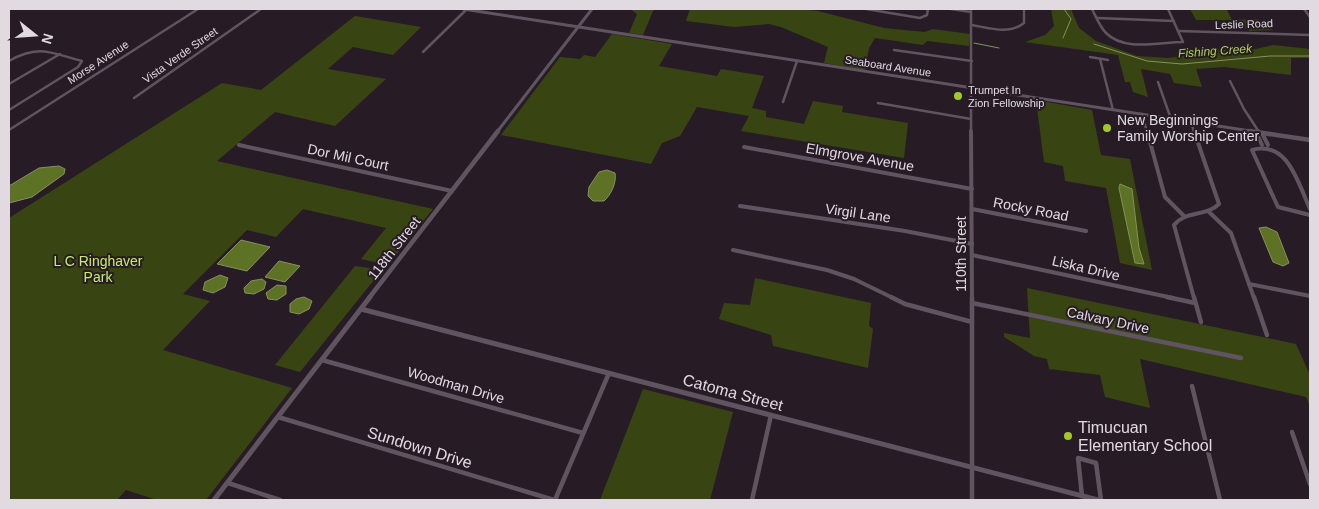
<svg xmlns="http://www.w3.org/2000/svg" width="1319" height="509" font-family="Arial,sans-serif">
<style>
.green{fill:#384513}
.water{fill:#5e7226;stroke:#85915e}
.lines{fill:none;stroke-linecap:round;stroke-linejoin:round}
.stream{stroke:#85915e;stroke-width:1}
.minor-far2{stroke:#605460;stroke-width:2.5}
.minor-far1{stroke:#605460;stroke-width:4}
.minor{stroke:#605460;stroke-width:4.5}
.tertiary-far2{stroke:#605460;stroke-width:3}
.tertiary-far1{stroke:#605460;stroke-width:4.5}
.tertiary{stroke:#605460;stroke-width:5}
.poi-dot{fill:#a3c926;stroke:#271c26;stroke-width:2}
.labels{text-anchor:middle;stroke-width:4;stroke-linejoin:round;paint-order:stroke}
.far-street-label{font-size:11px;fill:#e1dae1;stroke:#271c26}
.far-poi-label{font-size:11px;fill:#e1dae1;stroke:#271c26;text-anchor:start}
.far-water-label{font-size:12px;font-style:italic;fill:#aed04f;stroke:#271c26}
.poi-label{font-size:14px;fill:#e1dae1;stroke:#271c26;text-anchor:start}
.street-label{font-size:14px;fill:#e1dae1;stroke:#271c26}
.park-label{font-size:14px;fill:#c8ec6c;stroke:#271c26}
.near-street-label{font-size:16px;fill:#e1dae1;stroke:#271c26}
.near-poi-label{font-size:16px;fill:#e1dae1;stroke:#271c26;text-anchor:start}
</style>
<rect width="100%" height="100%" fill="#271c26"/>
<g class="green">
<polygon points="630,9 656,9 653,11 643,35 629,33 637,14"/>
<polygon points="690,9 797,9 818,11 884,28 925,32 933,29 970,34 969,46 927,41 923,45 875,38 869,48 865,70 824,63 828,47 781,27 769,24 734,27 686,21"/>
<polygon points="1051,9 1071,9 1079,28 1096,41 1137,56 1168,58 1184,56 1198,48 1247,51 1273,45 1310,49 1310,58 1291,58 1291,75 1224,67 1196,69 1202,87 1174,83 1170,74 1141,69 1148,97 1133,92 1130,82 1125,82 1118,55 1025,42 1045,35 1054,26"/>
<polygon points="1190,9 1227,10 1232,20 1258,19 1273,30 1250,31 1232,20 1196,20"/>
<polygon points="355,16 421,27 393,55 353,47 328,69 386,79 335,126 275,112 217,161 433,209 388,265 361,259 386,228 303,209 276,237 247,230 183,294 210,301 163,350 292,388 206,500 157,500 126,490 117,500 9,500 9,218 222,83 261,90"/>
<polygon points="612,34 672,44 659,66 717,76 721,69 764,76 752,108 766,111 766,117 804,124 813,101 843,106 842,112 908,123 904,158 741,131 749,116 697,107 680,136 662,143 651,164 501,135 560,57 580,59 584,55 595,57"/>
<polygon points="1036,100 1092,110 1101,155 1130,159 1152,270 1120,263 1106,188 1065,181 1063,166 1044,162"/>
<polygon points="355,266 369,268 378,275 300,372 275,365"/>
<polygon points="755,278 871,303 869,326 873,329 868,368 773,346 771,335 719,319 724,303 750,305"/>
<polygon points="1027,288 1296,344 1310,375 1310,406 1306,397 1140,359 1150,408 1105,397 1100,375 1049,369 1047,359 1034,356 1004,337 1004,333 1030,338"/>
<polygon points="643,389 733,412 710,500 600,500"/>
</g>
<g class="water">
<polygon points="59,166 65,169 64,174 32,197 9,203 9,186 39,168"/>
<path d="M 607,170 L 615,173 C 617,182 611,195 604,201 L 593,201 L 588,196 L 589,187 L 599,172 Z"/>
<polygon points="1120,184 1132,189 1139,248 1144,264 1135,263 1119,188"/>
<polygon points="1266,227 1277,232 1289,263 1283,266 1273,262 1259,228"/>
<polygon points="241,240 270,247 247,271 217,264"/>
<polygon points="279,261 300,266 285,282 265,277"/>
<polygon points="220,275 228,278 225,287 213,293 203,290 205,282"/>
<polygon points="262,279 266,282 264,289 254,294 245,293 244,288 251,281"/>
<polygon points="277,285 286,286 286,294 277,300 268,299 266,293"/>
<polygon points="304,297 312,301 309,309 299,314 290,312 290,304 296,299"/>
</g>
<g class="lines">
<g class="stream">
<polyline points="1063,38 1071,19 1064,9"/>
<polyline points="974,43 999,48"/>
<polyline points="1094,44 1147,61 1182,64 1270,56 1310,56"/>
</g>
<g class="minor-far2">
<polyline points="866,9 920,18 927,15 928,9"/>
<polyline points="951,9 971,12"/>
<polyline points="971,9 971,132"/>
<path d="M 1092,9 C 1096,17 1100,27 1106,33 C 1125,52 1159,42 1183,42 L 1168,9"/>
<polyline points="1304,9 1310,17"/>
<polyline points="1097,18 1174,21"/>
<path d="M 972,25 C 989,28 1009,35 1024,23 L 1024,9"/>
<polyline points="1178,31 1310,35"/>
<polyline points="894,50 972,61"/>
<polyline points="423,52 467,9"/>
<polyline points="1090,57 1108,60"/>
<polyline points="1100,59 1113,110"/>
<path d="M 9,61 C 39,44 51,53 82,61 L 78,67 L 9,110"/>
<polyline points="1230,81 1244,109 1259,132"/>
<polyline points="1158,82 1171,119"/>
<polyline points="9,84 60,54"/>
<polyline points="134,98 261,9"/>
<polyline points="783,102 797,61"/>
<polyline points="878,103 971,119"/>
<polyline points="1142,114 1147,132"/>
<polyline points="1191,122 1194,132"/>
<polyline points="9,130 198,9"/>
</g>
<g class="minor-far1">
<polyline points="971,131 972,298"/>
<polyline points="1147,131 1165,197 1185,217"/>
<path d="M 1194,131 L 1219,204 C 1206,217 1186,210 1174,225 L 1194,298"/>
<polyline points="1258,131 1260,133"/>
<polyline points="1256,132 1262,145"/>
<polyline points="1262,133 1268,145"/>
<polyline points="239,145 452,191"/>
<polyline points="744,147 972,189"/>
<polyline points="740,206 905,231 972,244"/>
<polyline points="972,209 1086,231"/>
<path d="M 1310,209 C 1298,183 1288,140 1252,150 L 1278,207 L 1310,215"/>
<polyline points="1208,211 1231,233 1254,298"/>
<polyline points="733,250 827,270 854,279 893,298"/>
<polyline points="972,255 1173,298"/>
<polyline points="1249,284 1310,296"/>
</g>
<g class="minor">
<polyline points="891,297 905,304 972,322"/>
<polyline points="972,297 972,500"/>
<polyline points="1167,297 1195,303"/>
<polyline points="1194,297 1201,322"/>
<polyline points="1254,297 1267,335"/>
<polyline points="972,303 1241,358"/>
<polyline points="322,360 583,433"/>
<polyline points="1192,386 1220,500"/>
<polyline points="278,417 554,500"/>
<polyline points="1292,432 1310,484"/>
<polyline points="228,483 280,500"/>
<polyline points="1082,496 1078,458 1096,463 1101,500"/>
<polyline points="555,500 609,373"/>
<polyline points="752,500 771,415"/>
</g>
<g class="tertiary-far2">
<polyline points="463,9 1257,132"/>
<polyline points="497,132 592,9"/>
</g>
<g class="tertiary-far1">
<polyline points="1249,131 1310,140"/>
<polyline points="369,298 498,131"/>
</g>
<g class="tertiary">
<polyline points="361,309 1098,500"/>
<polyline points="214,500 370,297"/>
</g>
</g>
<g class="poi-dot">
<circle cx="958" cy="96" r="5"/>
<circle cx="1107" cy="128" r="5"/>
<circle cx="1068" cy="436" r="5"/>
</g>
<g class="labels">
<g class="far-street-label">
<text transform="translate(1244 24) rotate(-2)" y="4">Leslie Road</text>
<text transform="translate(180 55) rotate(-35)" y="4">Vista Verde Street</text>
<text transform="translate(98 62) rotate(-33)" y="4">Morse Avenue</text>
<text transform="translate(888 66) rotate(9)" y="4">Seaboard Avenue</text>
</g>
<g class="far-poi-label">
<text x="968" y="94">Trumpet In<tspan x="968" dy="13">Zion Fellowship</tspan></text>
</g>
<g class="far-water-label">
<text transform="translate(1215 51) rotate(-4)" y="4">Fishing Creek</text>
</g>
<g class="poi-label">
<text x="1117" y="125">New Beginnings<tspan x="1117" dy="16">Family Worship Center</tspan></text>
</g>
<g class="street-label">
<text transform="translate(348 157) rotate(12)" y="5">Dor Mil Court</text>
<text transform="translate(860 157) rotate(10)" y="5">Elmgrove Avenue</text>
<text transform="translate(1031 209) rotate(11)" y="5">Rocky Road</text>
<text transform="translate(858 213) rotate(8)" y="5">Virgil Lane</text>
<text transform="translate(394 248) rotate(-52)" y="5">118th Street</text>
<text transform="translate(961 254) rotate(-90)" y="5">110th Street</text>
<text transform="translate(1086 268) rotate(13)" y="5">Liska Drive</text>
<text transform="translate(1108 320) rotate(12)" y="5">Calvary Drive</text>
<text transform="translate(456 385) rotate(16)" y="5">Woodman Drive</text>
</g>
<g class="park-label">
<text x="98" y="266">L C Ringhaver<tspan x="98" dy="16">Park</tspan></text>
</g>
<g class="near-street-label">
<text transform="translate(733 392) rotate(15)" y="6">Catoma Street</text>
<text transform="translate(420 447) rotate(17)" y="6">Sundown Drive</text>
</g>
<g class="near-poi-label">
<text x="1078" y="433">Timucuan<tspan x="1078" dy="18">Elementary School</tspan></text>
</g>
</g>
<rect width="1319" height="509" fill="none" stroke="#e1dae1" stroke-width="20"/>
<g transform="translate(35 35) rotate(107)" stroke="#271c26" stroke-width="4" paint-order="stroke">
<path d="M0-4L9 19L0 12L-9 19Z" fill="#e1dae1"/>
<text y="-8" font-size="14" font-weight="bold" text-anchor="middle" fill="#e1dae1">N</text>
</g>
</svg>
